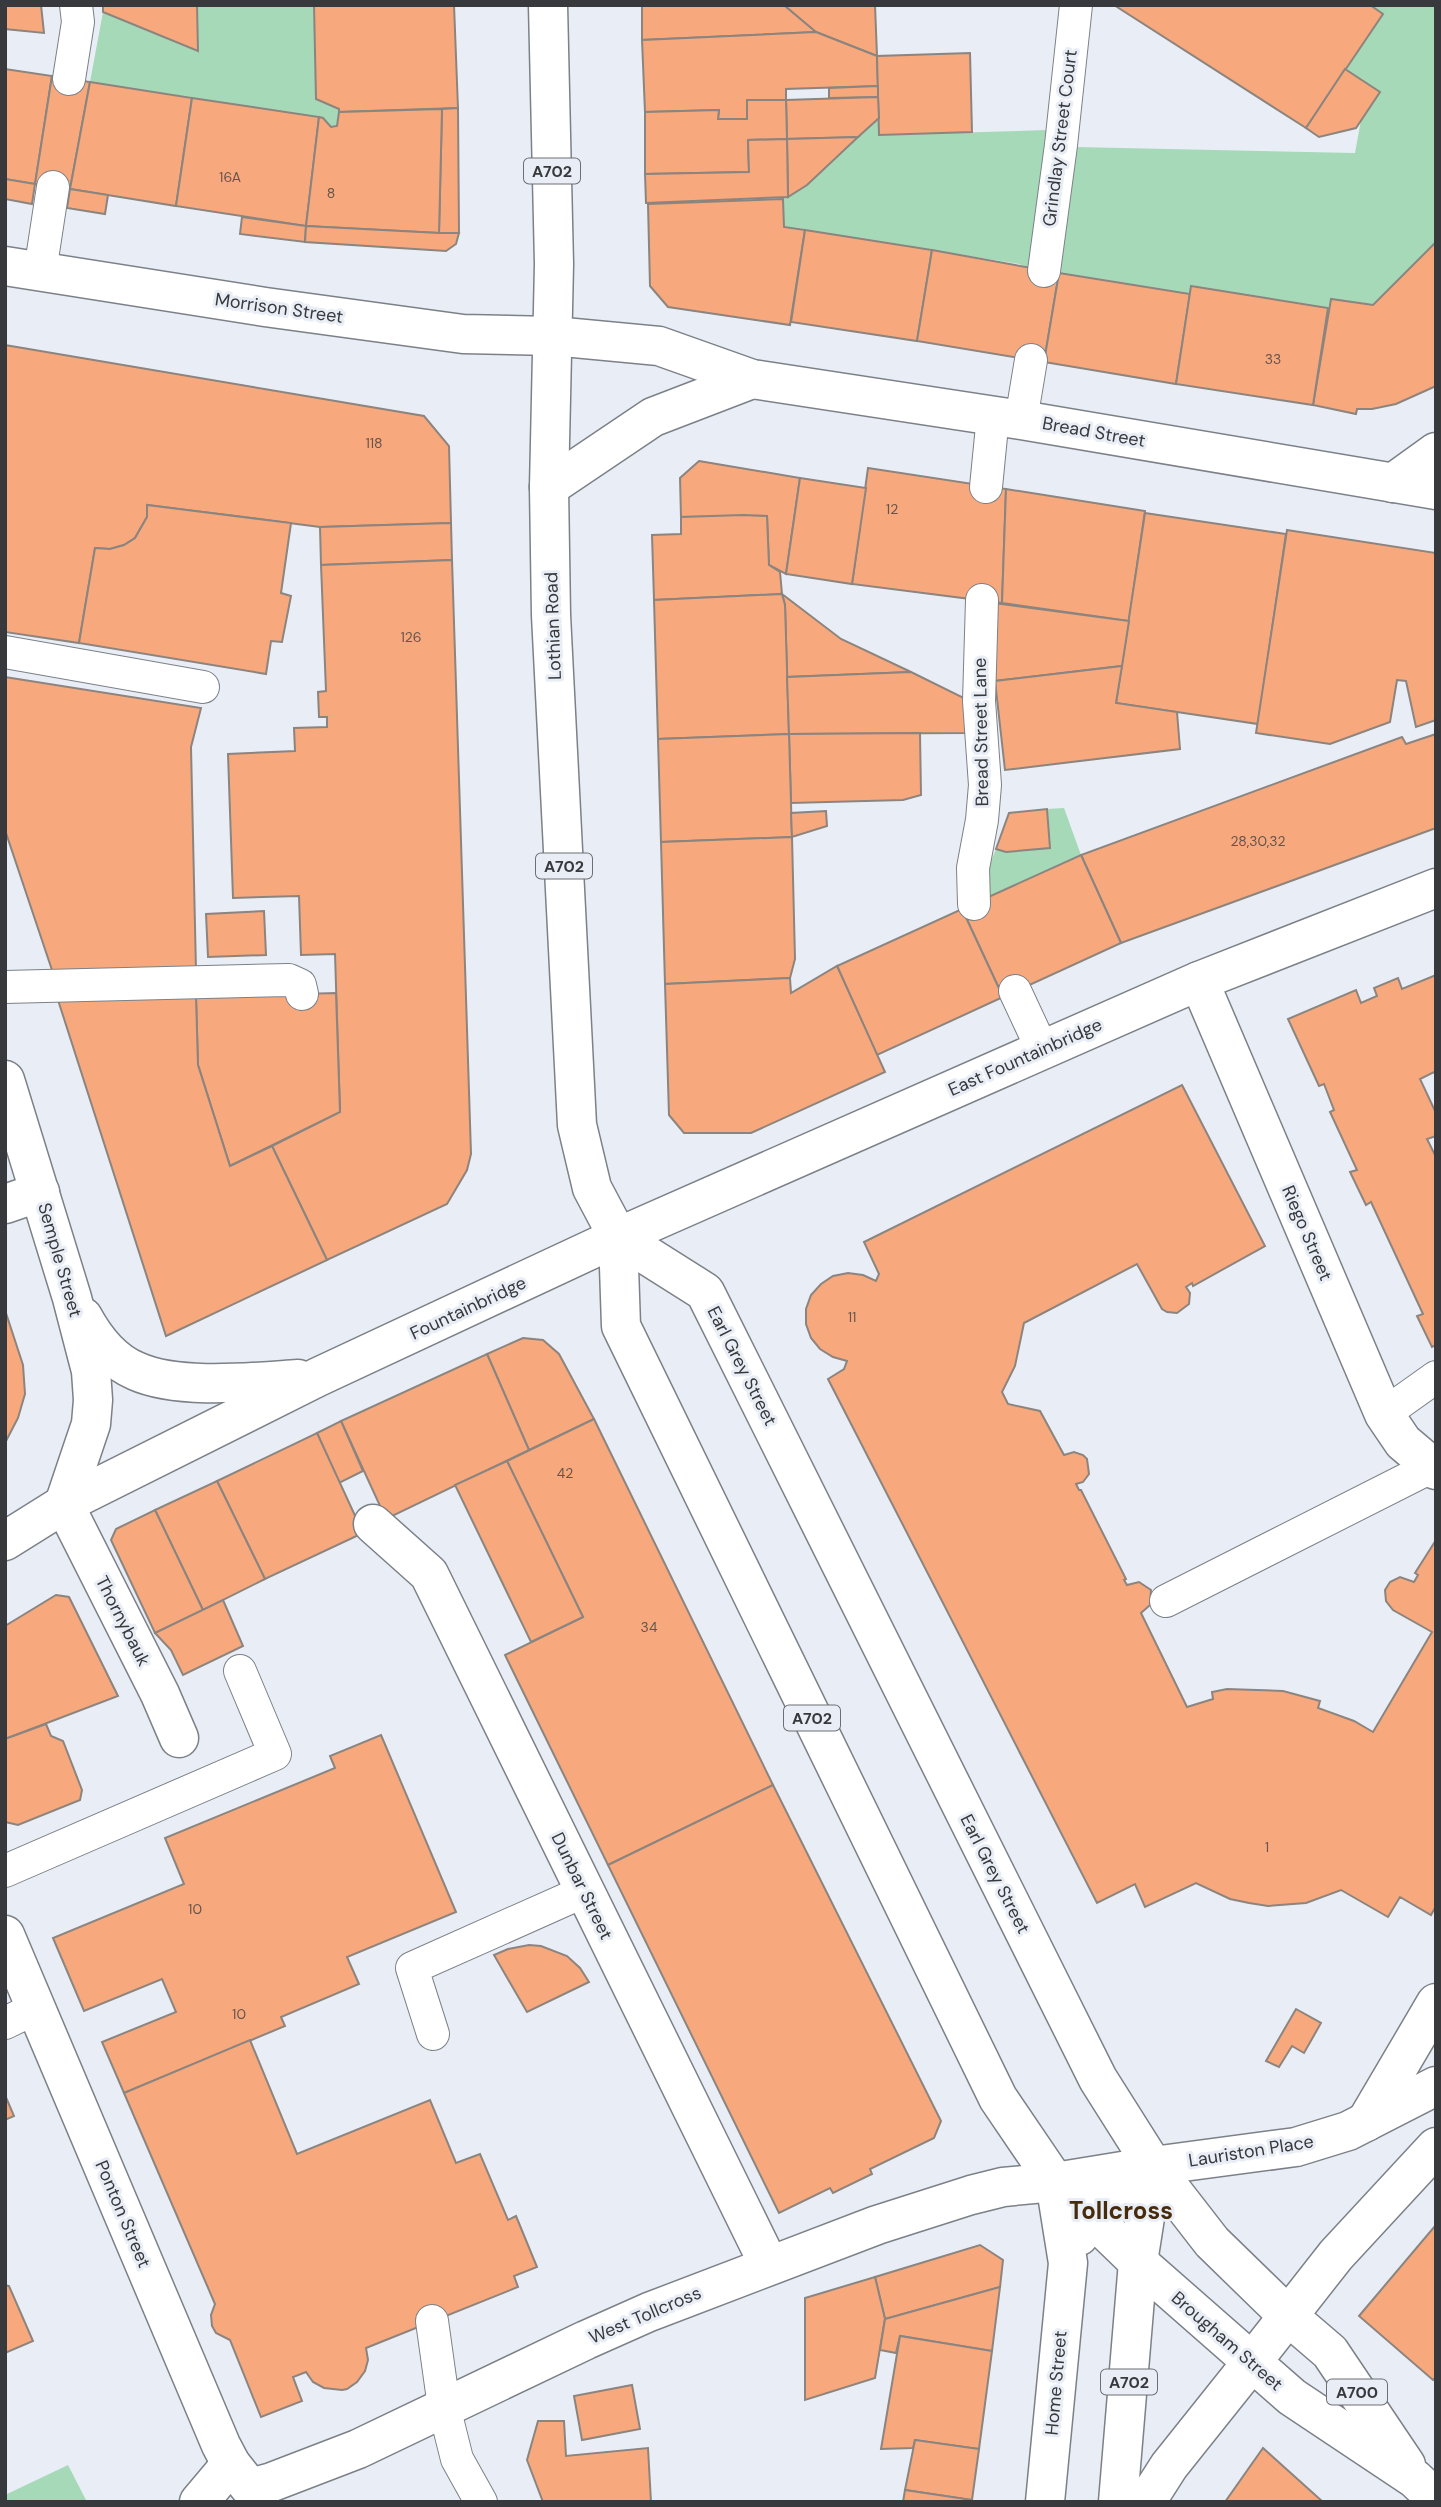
<svg xmlns="http://www.w3.org/2000/svg" width="1441" height="2507" font-family="'DM Sans',sans-serif">
<style>
.green{fill:#a6d9b7}
.building{fill:#f7a97d;stroke:#8c847f;stroke-width:2}
.lines{fill:none;stroke-linecap:round;stroke-linejoin:round}
.service-casing{stroke:#7c8188;stroke-width:34}
.pedestrian-casing{stroke:#7c8188;stroke-width:41}
.minor-casing{stroke:#7c8188;stroke-width:41}
.tertiary-casing{stroke:#7c8188;stroke-width:41}
.secondary-casing{stroke:#7c8188;stroke-width:41}
.primary-casing{stroke:#7c8188;stroke-width:41}
.service{stroke:#fff;stroke-width:32}
.pedestrian{stroke:#fff;stroke-width:38}
.minor{stroke:#fff;stroke-width:38}
.tertiary{stroke:#fff;stroke-width:38}
.secondary{stroke:#fff;stroke-width:38}
.primary{stroke:#fff;stroke-width:38}
.labels{text-anchor:middle;stroke-width:6;stroke-linejoin:round;paint-order:stroke}
.number-label{font-size:14px;fill:#67554c}
.shield{fill:#e9eef6;stroke:#6c6f74;stroke-width:2}
.shield-label{font-size:16px;font-weight:bold;fill:#37393c}
.street-label{font-size:18px;fill:#37393c;stroke:#e9eef6}
.district-label{font-size:24px;font-weight:bold;fill:#472c0c;stroke:#e9eef6}
</style>
<rect width="100%" height="100%" fill="#e9eef6"/>
<g class="green">
<polygon points="197,5 314,5 316,99 339,109 337,126 331,127 323,118 90,82 103,12 197,51"/>
<polygon points="1370,5 1436,5 1436,242 1373,305 1331,299 1328,308 1192,286 1190,294 1059,273 1076,147 1355,153 1361,120 1380,92 1345,69"/>
<polygon points="879,118 880,135 1048,130 1029,268 1019,264 784,227 783,199 807,184"/>
<polygon points="1064,808 1081,855 986,898 990,864 996,849 1006,852 1050,848 1047,809"/>
<polygon points="68,2465 87,2502 5,2502 5,2495"/>
</g>
<g class="building">
<polygon points="5,5 41,5 44,33 5,29"/>
<polygon points="103,5 197,5 198,51 103,12"/>
<polygon points="314,5 454,5 458,108 339,112 339,109 316,99"/>
<polygon points="642,5 784,5 816,32 642,40"/>
<polygon points="784,5 875,5 877,56 816,32"/>
<polygon points="1114,5 1370,5 1383,14 1306,128"/>
<polygon points="816,32 877,56 878,86 786,89 786,100 747,100 747,119 718,119 719,110 645,112 642,40"/>
<polygon points="970,53 972,132 879,135 877,56"/>
<polygon points="5,69 52,76 35,184 5,179"/>
<polygon points="1345,69 1380,92 1356,128 1319,137 1306,128"/>
<polygon points="52,76 90,82 70,189 35,184"/>
<polygon points="90,82 192,98 176,206 70,189"/>
<polygon points="878,86 878,97 829,98 829,88"/>
<polygon points="878,97 879,118 858,137 787,139 786,100"/>
<polygon points="192,98 319,117 306,226 176,206"/>
<polygon points="747,100 786,100 787,139 748,140 749,172 645,174 645,112 719,110 718,119 747,119"/>
<polygon points="458,108 459,233 439,233 442,109"/>
<polygon points="442,109 439,233 306,226 319,117 323,118 331,127 337,126 339,112"/>
<polygon points="858,137 807,185 788,197 787,139"/>
<polygon points="787,139 788,197 646,203 645,174 749,172 748,140"/>
<polygon points="5,179 35,184 32,204 5,199"/>
<polygon points="70,189 108,195 105,214 67,208"/>
<polygon points="783,199 784,227 805,230 790,325 668,307 650,286 648,204"/>
<polygon points="242,217 306,226 305,242 240,234"/>
<polygon points="306,226 439,233 459,233 456,244 446,251 305,242"/>
<polygon points="805,230 932,250 917,341 791,322"/>
<polygon points="1436,242 1436,386 1396,404 1372,409 1357,409 1356,414 1313,405 1331,299 1373,305"/>
<polygon points="932,250 1059,273 1044,362 917,341"/>
<polygon points="1059,273 1190,294 1176,384 1044,362"/>
<polygon points="1191,286 1328,308 1313,405 1176,384"/>
<polygon points="5,345 424,416 449,446 451,523 320,527 147,505 147,517 135,538 124,545 110,549 95,548 79,643 5,632"/>
<polygon points="699,461 800,478 786,574 769,565 767,516 681,517 680,478"/>
<polygon points="868,468 1006,489 1002,603 852,584"/>
<polygon points="800,478 866,488 852,584 786,574"/>
<polygon points="1006,489 1145,511 1129,621 1002,603"/>
<polygon points="147,505 291,523 281,593 291,596 282,642 271,641 266,674 79,643 95,548 110,549 124,545 135,538 147,517"/>
<polygon points="1145,513 1286,534 1258,724 1116,703"/>
<polygon points="743,515 767,516 769,565 780,572 782,594 654,600 652,535 681,534 681,517"/>
<polygon points="451,523 452,560 321,565 320,527"/>
<polygon points="1287,530 1436,553 1436,720 1416,727 1406,681 1397,680 1390,722 1330,744 1256,733"/>
<polygon points="452,560 471,1154 467,1170 447,1204 327,1260 272,1146 340,1112 335,954 301,955 299,896 233,898 228,754 295,751 294,728 327,727 327,717 319,717 318,692 326,691 321,565"/>
<polygon points="782,594 841,639 911,672 787,677 785,605"/>
<polygon points="782,594 785,605 789,734 658,739 654,600"/>
<polygon points="994,603 1129,621 1122,666 995,681"/>
<polygon points="1122,666 1116,703 1177,712 1180,749 1005,770 995,681"/>
<polygon points="911,672 968,700 967,733 789,734 787,677"/>
<polygon points="5,677 201,708 191,747 196,971 53,973 5,830"/>
<polygon points="920,733 921,795 903,800 791,803 789,734"/>
<polygon points="789,734 792,837 661,842 658,739"/>
<polygon points="1436,734 1436,828 1121,943 1081,855 1402,737 1406,744"/>
<polygon points="1047,809 1050,848 1006,852 996,849 1009,813"/>
<polygon points="826,811 827,826 792,837 791,813"/>
<polygon points="792,837 795,959 790,978 665,984 661,842"/>
<polygon points="1081,855 1121,943 1003,997 962,909"/>
<polygon points="962,909 1003,997 877,1055 837,966"/>
<polygon points="264,911 266,955 208,957 206,914"/>
<polygon points="837,966 885,1072 751,1133 684,1133 669,1115 665,984 790,978 791,993"/>
<polygon points="1436,975 1436,1076 1434,1072 1420,1079 1436,1113 1436,1136 1427,1139 1436,1157 1436,1345 1432,1347 1417,1316 1423,1314 1371,1202 1366,1205 1350,1172 1357,1170 1330,1112 1334,1110 1324,1084 1319,1086 1288,1019 1356,990 1361,1003 1377,996 1374,988 1398,978 1402,989"/>
<polygon points="336,993 340,1112 230,1166 198,1065 196,997"/>
<polygon points="196,997 198,1065 230,1166 272,1146 327,1260 166,1336 58,1000"/>
<polygon points="1182,1085 1265,1246 1193,1286 1192,1283 1186,1287 1190,1293 1189,1304 1177,1313 1167,1312 1162,1309 1137,1264 1024,1323 1015,1366 1002,1392 1008,1404 1040,1411 1064,1455 1074,1452 1083,1455 1087,1459 1089,1474 1083,1482 1076,1484 1079,1490 1081,1490 1126,1579 1124,1580 1127,1585 1139,1582 1151,1590 1150,1605 1141,1613 1187,1707 1213,1699 1212,1692 1227,1689 1283,1691 1320,1701 1318,1708 1354,1721 1373,1732 1432,1632 1393,1610 1386,1601 1385,1590 1390,1582 1400,1577 1414,1582 1418,1575 1415,1573 1436,1540 1436,1906 1431,1915 1400,1897 1388,1917 1341,1890 1306,1903 1268,1906 1249,1903 1230,1899 1196,1883 1145,1907 1135,1884 1097,1903 828,1379 844,1369 847,1361 833,1357 820,1349 811,1338 806,1324 806,1309 811,1295 821,1284 833,1276 848,1273 863,1275 876,1281 879,1274 864,1242"/>
<polygon points="5,1310 23,1365 25,1394 18,1418 5,1443"/>
<polygon points="523,1338 543,1340 559,1354 594,1419 529,1450 487,1354"/>
<polygon points="487,1354 529,1450 386,1519 341,1421"/>
<polygon points="594,1419 773,1785 608,1865 505,1655 583,1617 507,1461"/>
<polygon points="341,1421 363,1471 339,1483 317,1433"/>
<polygon points="317,1433 363,1533 265,1579 217,1481"/>
<polygon points="507,1461 583,1617 531,1642 455,1485"/>
<polygon points="217,1481 265,1579 203,1610 155,1510"/>
<polygon points="155,1510 203,1610 155,1633 111,1540 116,1529"/>
<polygon points="56,1595 69,1597 118,1696 5,1739 5,1626"/>
<polygon points="223,1600 243,1646 183,1675 171,1650 155,1633"/>
<polygon points="46,1724 51,1736 63,1741 82,1790 80,1800 18,1825 5,1822 5,1739"/>
<polygon points="381,1735 456,1912 347,1957 359,1984 281,2017 285,2026 124,2093 102,2042 176,2012 162,1979 84,2011 53,1938 184,1884 165,1838 335,1768 330,1756"/>
<polygon points="773,1785 941,2121 934,2138 870,2169 872,2174 833,2193 830,2188 779,2213 608,1865"/>
<polygon points="529,1945 541,1946 567,1956 580,1968 589,1982 527,2012 494,1955 508,1949"/>
<polygon points="1296,2009 1321,2023 1304,2053 1292,2046 1279,2067 1266,2061"/>
<polygon points="250,2040 297,2154 430,2100 456,2163 480,2154 508,2220 516,2216 537,2267 514,2276 518,2287 366,2348 368,2360 365,2371 357,2382 347,2389 342,2390 324,2388 313,2382 306,2372 293,2377 302,2401 261,2417 230,2340 216,2333 212,2326 211,2315 215,2304 124,2093"/>
<polygon points="5,2095 14,2116 5,2120"/>
<polygon points="1435,2226 1436,2377 1433,2380 1359,2316"/>
<polygon points="980,2245 1003,2260 1000,2287 885,2319 875,2277"/>
<polygon points="875,2277 885,2319 875,2378 805,2400 805,2298"/>
<polygon points="5,2285 9,2286 33,2341 5,2353"/>
<polygon points="1000,2287 992,2351 900,2336 896,2353 880,2350 885,2319"/>
<polygon points="900,2336 992,2351 979,2449 915,2440 913,2448 881,2449"/>
<polygon points="632,2385 640,2429 582,2440 574,2396"/>
<polygon points="538,2421 564,2421 566,2456 648,2448 651,2502 543,2502 527,2460"/>
<polygon points="915,2440 979,2449 972,2500 905,2490"/>
<polygon points="1263,2448 1323,2502 1225,2502"/>
<polygon points="905,2490 972,2500 972,2502 903,2502"/>
</g>
<g class="lines">
<g class="service-casing">
<g id="service">
<polyline points="69,79 78,22 76,5"/>
<polyline points="1044,271 1061,145 1076,5"/>
<polyline points="40,272 53,187"/>
<polyline points="1021,420 1031,360"/>
<polyline points="986,487 993,416"/>
<polyline points="5,652 203,687"/>
<polyline points="974,904 973,868 982,820 985,785 979,701 982,600"/>
<polyline points="5,987 289,980 300,985 302,994"/>
<polyline points="1015,991 1042,1049"/>
<polyline points="1384,1414 1436,1377"/>
<polyline points="1166,1601 1431,1467"/>
<polyline points="5,1871 275,1754 240,1671"/>
<polyline points="5,2023 36,2008"/>
<polyline points="433,2034 412,1968 585,1891"/>
<polyline points="432,2321 444,2407 457,2459 481,2502"/>
</g>
</g>
<g class="pedestrian-casing">
<g id="pedestrian">
<polyline points="5,1204 40,1192"/>
<polyline points="1366,2122 1436,2003"/>
</g>
</g>
<g class="minor-casing">
<g id="minor">
<polyline points="1393,483 1436,452"/>
<polyline points="1199,981 1384,1414 1403,1442 1436,1470"/>
<polyline points="64,1504 160,1694 179,1738"/>
<polyline points="373,1524 429,1574 769,2265"/>
<polyline points="199,2502 231,2464"/>
</g>
</g>
<g class="tertiary-casing">
<g id="tertiary">
<polyline points="553,336 659,346 752,379 1021,420 1436,490"/>
<polyline points="549,487 653,417 752,379"/>
<polyline points="5,1080 72,1298 91,1371 93,1400 91,1424 64,1504"/>
<path d="M 83,1317 C 95,1339 112,1361 136,1371 C 178,1390 252,1382 298,1379"/>
<polyline points="5,1541 64,1504 318,1377 618,1237 1199,981 1436,888"/>
<polyline points="5,1935 221,2445 231,2464 250,2488 272,2482 358,2449 586,2340 649,2312 877,2225 971,2195 1003,2187 1055,2182 1153,2166 1296,2147 1348,2131 1436,2086"/>
<polyline points="1252,2362 1336,2255 1436,2147"/>
</g>
</g>
<g class="secondary-casing">
<polyline id="secondary" points="5,266 265,307 463,334 553,336"/>
</g>
<g class="primary-casing">
<g id="primary">
<polyline points="548,5 554,264 549,487 551,615 577,1125 592,1188 618,1237 621,1326 998,2098 1055,2182 1138,2262 1292,2397 1415,2479 1436,2499"/>
<polyline points="618,1237 705,1292 1098,2079 1153,2166 1212,2242 1288,2316 1330,2352 1406,2465"/>
<polyline points="1079,2236 1088,2214 1153,2166"/>
<polyline points="1045,2502 1068,2263 1055,2182"/>
<polyline points="1118,2502 1138,2262 1153,2166"/>
<polyline points="1146,2502 1169,2466 1252,2362"/>
</g>
</g>
<use href="#service" class="service"/>
<use href="#pedestrian" class="pedestrian"/>
<use href="#minor" class="minor"/>
<use href="#tertiary" class="tertiary"/>
<use href="#secondary" class="secondary"/>
<use href="#primary" class="primary"/>
</g>
<g class="labels">
<g class="number-label">
<text x="230" y="182">16A</text>
<text x="331" y="198">8</text>
<text x="1273" y="364">33</text>
<text x="374" y="448">118</text>
<text x="892" y="514">12</text>
<text x="411" y="642">126</text>
<text x="1258" y="846">28,30,32</text>
<text x="852" y="1322">11</text>
<text x="565" y="1478">42</text>
<text x="649" y="1632">34</text>
<text x="1267" y="1852">1</text>
<text x="195" y="1914">10</text>
<text x="239" y="2019">10</text>
</g>
<g class="shield">
<rect x="524" y="158.5" width="56" height="25" rx="5"/>
<rect x="536" y="853.5" width="56" height="25" rx="5"/>
<rect x="784" y="1705.5" width="56" height="25" rx="5"/>
<rect x="1101" y="2369.5" width="56" height="25" rx="5"/>
<rect x="1327" y="2379.5" width="60" height="25" rx="5"/>
</g>
<g class="shield-label">
<text x="552" y="177">A702</text>
<text x="564" y="872">A702</text>
<text x="812" y="1724">A702</text>
<text x="1129" y="2388">A702</text>
<text x="1357" y="2398">A700</text>
</g>
<g class="street-label">
<text transform="translate(1060 138) rotate(-83)" y="6">Grindlay Street Court</text>
<text transform="translate(279 308) rotate(8)" y="6">Morrison Street</text>
<text transform="translate(1094 432) rotate(10)" y="6">Bread Street</text>
<text transform="translate(553 626) rotate(-92)" y="6">Lothian Road</text>
<text transform="translate(981 732) rotate(-91)" y="6">Bread Street Lane</text>
<text transform="translate(1025 1057) rotate(-24)" y="6">East Fountainbridge</text>
<text transform="translate(1307 1233) rotate(67)" y="6">Riego Street</text>
<text transform="translate(60 1260) rotate(74)" y="6">Semple Street</text>
<text transform="translate(468 1308) rotate(-25)" y="6">Fountainbridge</text>
<text transform="translate(742 1366) rotate(63)" y="6">Earl Grey Street</text>
<text transform="translate(123 1621) rotate(63)" y="6">Thornybauk</text>
<text transform="translate(995 1874) rotate(63)" y="6">Earl Grey Street</text>
<text transform="translate(582 1886) rotate(64)" y="6">Dunbar Street</text>
<text transform="translate(1251 2151) rotate(-9)" y="6">Lauriston Place</text>
<text transform="translate(123 2214) rotate(67)" y="6">Ponton Street</text>
<text transform="translate(645 2315) rotate(-23)" y="6">West Tollcross</text>
<text transform="translate(1227 2341) rotate(41)" y="6">Brougham Street</text>
<text transform="translate(1056 2383) rotate(-85)" y="6">Home Street</text>
</g>
<g class="district-label">
<text x="1121" y="2219">Tollcross</text>
</g>
</g>
<rect width="1441" height="2507" fill="none" stroke="#37393c" stroke-width="14"/>
</svg>
